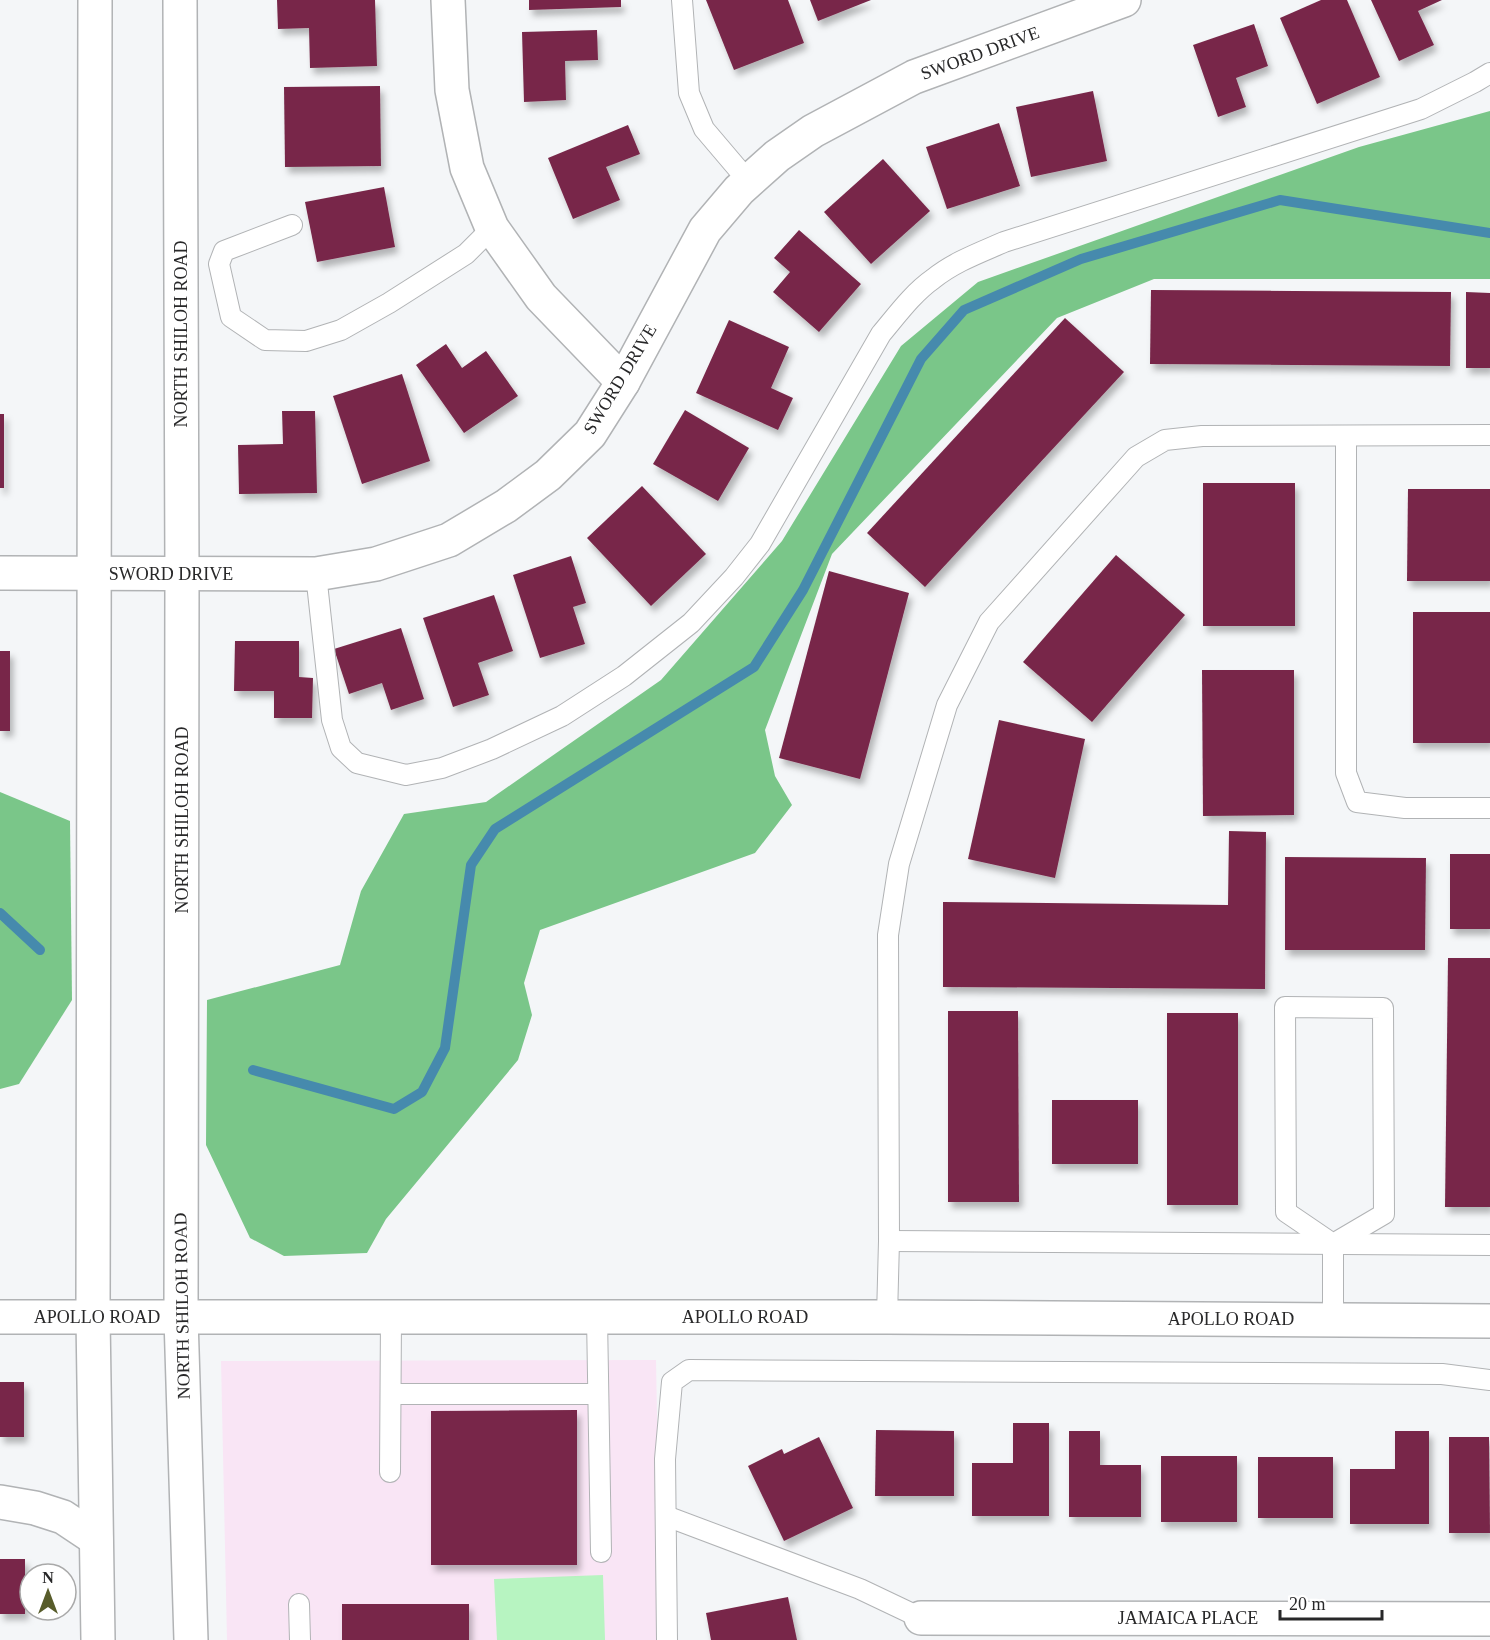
<svg xmlns="http://www.w3.org/2000/svg" width="1490" height="1640" font-family="Georgia,serif">
<style>
.commercial{fill:#f9e5f5}
.green{fill:#b7f4c1}
.forest{fill:#7ac689}
.lines{fill:none;stroke-linecap:round;stroke-linejoin:round}
.stream{stroke:#468aad;stroke-width:10}
.building{fill:#782849;filter:url(#shadow)}
.lane-casing{stroke:#b1b3b5;stroke-width:22}
.street-casing{stroke:#b1b3b5;stroke-width:36}
.secondary-casing{stroke:#b1b3b5;stroke-width:36}
.lane{stroke:#fff;stroke-width:20}
.street{stroke:#fff;stroke-width:33}
.secondary{stroke:#fff;stroke-width:33}
.labels{text-anchor:middle;stroke-width:6;stroke-linejoin:round;paint-order:stroke}
.street-label{font-size:18px;fill:#282829;stroke:#fff}
</style>
<defs>
<filter id="shadow"><feDropShadow dx="3.5" dy="6" stdDeviation="3" flood-color="#0004"/></filter>
</defs>
<rect width="100%" height="100%" fill="#f4f6f8"/>
<polygon class="commercial" points="656,1360 661,1640 227,1640 221,1361"/>
<polygon class="green" points="603,1575 605,1640 497,1640 494,1579"/>
<g class="forest">
<polygon points="1490,111 1490,279 1154,279 1057,318 832,554 765,730 775,776 792,805 755,853 540,930 524,983 532,1015 518,1060 386,1219 367,1253 284,1256 250,1238 206,1145 207,1000 340,965 361,891 404,814 486,802 661,680 782,541 901,346 978,282 1359,147"/>
<polygon points="0,792 70,821 72,1000 19,1084 0,1089"/>
</g>
<g class="lines">
<g class="stream">
<polyline points="0,913 40,950"/>
<polyline points="253,1070 394,1109 422,1092 445,1048 471,865 495,829 754,667 803,590 921,359 964,310 1081,259 1280,200 1490,233"/>
</g>
</g>
<g class="building">
<polygon points="277,0 375,0 377,66 310,68 309,28 278,29"/>
<polygon points="529,0 621,0 621,7 529,10"/>
<polygon points="706,0 788,0 804,43 734,70"/>
<polygon points="810,0 871,0 818,21"/>
<polygon points="1321,0 1347,0 1380,77 1317,104 1280,18"/>
<polygon points="1371,0 1442,0 1418,11 1434,45 1399,61"/>
<polygon points="1254,24 1268,66 1236,78 1246,107 1218,117 1193,45"/>
<polygon points="597,30 598,60 565,61 566,100 524,102 522,32"/>
<polygon points="380,86 381,166 285,167 284,87"/>
<polygon points="1093,91 1107,161 1031,177 1016,107"/>
<polygon points="999,123 1020,186 947,209 926,147"/>
<polygon points="628,125 640,154 606,167 620,200 573,219 548,158"/>
<polygon points="883,159 930,211 871,264 824,212"/>
<polygon points="384,187 395,247 317,262 305,202"/>
<polygon points="799,230 861,284 819,332 773,292 790,272 774,258"/>
<polygon points="1151,290 1451,292 1450,366 1150,364"/>
<polygon points="1466,292 1490,293 1490,368 1466,368"/>
<polygon points="1065,318 1124,372 925,587 867,533"/>
<polygon points="729,320 789,347 771,388 793,398 778,430 696,393"/>
<polygon points="446,344 462,368 486,351 518,396 464,433 416,365"/>
<polygon points="402,374 430,461 362,484 333,396"/>
<polygon points="685,410 749,448 718,501 653,464"/>
<polygon points="282,411 315,411 317,493 239,494 238,445 283,444"/>
<rect x="0" y="414" width="4" height="74"/>
<rect x="1203" y="483" width="92" height="143"/>
<polygon points="642,486 706,554 651,606 587,538"/>
<polygon points="1408,489 1490,489 1490,581 1407,581"/>
<polygon points="1116,555 1185,615 1092,722 1023,662"/>
<polygon points="571,556 586,603 573,607 585,644 540,658 513,575"/>
<polygon points="829,571 909,593 860,779 779,758"/>
<polygon points="494,595 513,651 478,663 489,695 453,707 423,618"/>
<rect x="1413" y="612" width="77" height="131"/>
<polygon points="401,628 424,699 391,710 382,683 349,694 334,649"/>
<polygon points="235,641 299,641 299,677 313,678 312,718 274,718 274,691 234,691"/>
<rect x="0" y="651" width="10" height="80"/>
<polygon points="1202,670 1294,670 1294,815 1203,816"/>
<polygon points="999,720 1085,739 1055,878 968,859"/>
<polygon points="1229,831 1266,832 1265,989 943,987 943,902 1228,905"/>
<rect x="1450" y="854" width="40" height="75"/>
<polygon points="1285,857 1426,858 1425,950 1285,950"/>
<polygon points="1448,958 1490,958 1490,1207 1445,1207"/>
<polygon points="948,1011 1018,1011 1019,1202 948,1202"/>
<rect x="1167" y="1013" width="71" height="192"/>
<rect x="1052" y="1100" width="86" height="64"/>
<rect x="0" y="1382" width="24" height="55"/>
<polygon points="577,1410 577,1565 431,1565 431,1411"/>
<polygon points="1013,1423 1049,1423 1049,1516 972,1516 972,1463 1013,1463"/>
<polygon points="876,1430 954,1431 954,1496 875,1496"/>
<polygon points="1069,1431 1100,1431 1100,1465 1141,1465 1141,1517 1069,1517"/>
<polygon points="1395,1431 1429,1431 1429,1524 1350,1524 1350,1469 1395,1469"/>
<polygon points="819,1437 853,1508 784,1541 748,1466 782,1449 784,1454"/>
<polygon points="1449,1437 1489,1437 1490,1533 1449,1533"/>
<rect x="1161" y="1456" width="76" height="66"/>
<rect x="1258" y="1457" width="75" height="61"/>
<rect x="0" y="1559" width="25" height="55"/>
<polygon points="788,1597 797,1640 711,1640 706,1613"/>
<rect x="342" y="1604" width="127" height="36"/>
</g>
<g class="lines">
<g class="lane-casing">
<g id="lane">
<polyline points="682,0 689,93 704,129 749,182"/>
<polyline points="292,225 224,251 219,264 231,317 265,340 306,341 341,330 389,303 466,254 492,228"/>
<polyline points="1346,436 1346,773 1357,802 1405,808 1490,808"/>
<path d="M 316,574 L 332,720 L 341,748 L 357,763 L 406,775 L 442,768 L 492,749 L 562,716 L 624,676 L 691,623 L 734,577 L 760,544 L 881,334 C 897,315 913,293 933,279 C 954,262 979,253 1004,242 L 1421,109 L 1475,82 L 1490,73"/>
<polygon points="1285,1007 1383,1008 1384,1214 1333,1244 1286,1212"/>
<polyline points="889,1241 1490,1245"/>
<polyline points="1333,1244 1333,1319"/>
<polyline points="597,1317 601,1552"/>
<polyline points="887,1317 889,1241 888,935 899,864 947,705 989,622 1136,457 1165,440 1202,436 1490,435"/>
<polyline points="391,1394 598,1394"/>
<polyline points="390,1472 391,1317"/>
<polyline points="666,1516 860,1589 921,1618"/>
<polyline points="299,1604 300,1640"/>
<polyline points="667,1640 665,1459 672,1382 689,1370 1442,1374 1490,1380"/>
</g>
</g>
<g class="street-casing">
<g id="street">
<polyline points="448,0 452,90 467,168 492,228 541,297 623,382"/>
<polyline points="0,573 316,574 376,564 449,540 506,506 548,475 590,434 623,382 705,230 739,190 777,156 813,131 914,77 1124,0"/>
<polyline points="0,1502 35,1508 63,1517 96,1539"/>
<polyline points="921,1618 1490,1619"/>
</g>
</g>
<g class="secondary-casing">
<g id="secondary">
<polyline points="95,0 93,1318 98,1640"/>
<polyline points="180,0 182,574 181,1318 191,1640"/>
<polyline points="0,1317 887,1317 1490,1321"/>
</g>
</g>
<use href="#lane" class="lane"/>
<use href="#street" class="street"/>
<use href="#secondary" class="secondary"/>
</g>
<g class="labels">
<g class="street-label">
<text transform="translate(980 53) rotate(-20)" y="6">SWORD DRIVE</text>
<text transform="translate(181 334) rotate(-90)" y="6">NORTH SHILOH ROAD</text>
<text transform="translate(620 379) rotate(-59)" y="6">SWORD DRIVE</text>
<text x="171" y="580">SWORD DRIVE</text>
<text transform="translate(182 820) rotate(-90)" y="6">NORTH SHILOH ROAD</text>
<text transform="translate(182 1306) rotate(-91)" y="6">NORTH SHILOH ROAD</text>
<text x="97" y="1323">APOLLO ROAD</text>
<text x="745" y="1323">APOLLO ROAD</text>
<text x="1231" y="1325">APOLLO ROAD</text>
<text x="1188" y="1624">JAMAICA PLACE</text>
</g>
</g>
<g transform="translate(48 1592)"><circle r="28" fill="#ffffff" stroke="#a9a9a9" stroke-width="1.5"/>
<path d="M0-4.5L10 22L0 15L-10 22Z" fill="#575c2a"/>
<text y="-9" font-size="16" font-weight="bold" text-anchor="middle" fill="#282829">N</text>
</g>
<path d="M1280 1610v9h102v-9" fill="none" stroke="#282829" stroke-width="3"/>
<text x="1289" y="1610" font-size="18" fill="#282829" stroke="#ffffff" stroke-width="4.5" paint-order="stroke">20 m</text>
</svg>
